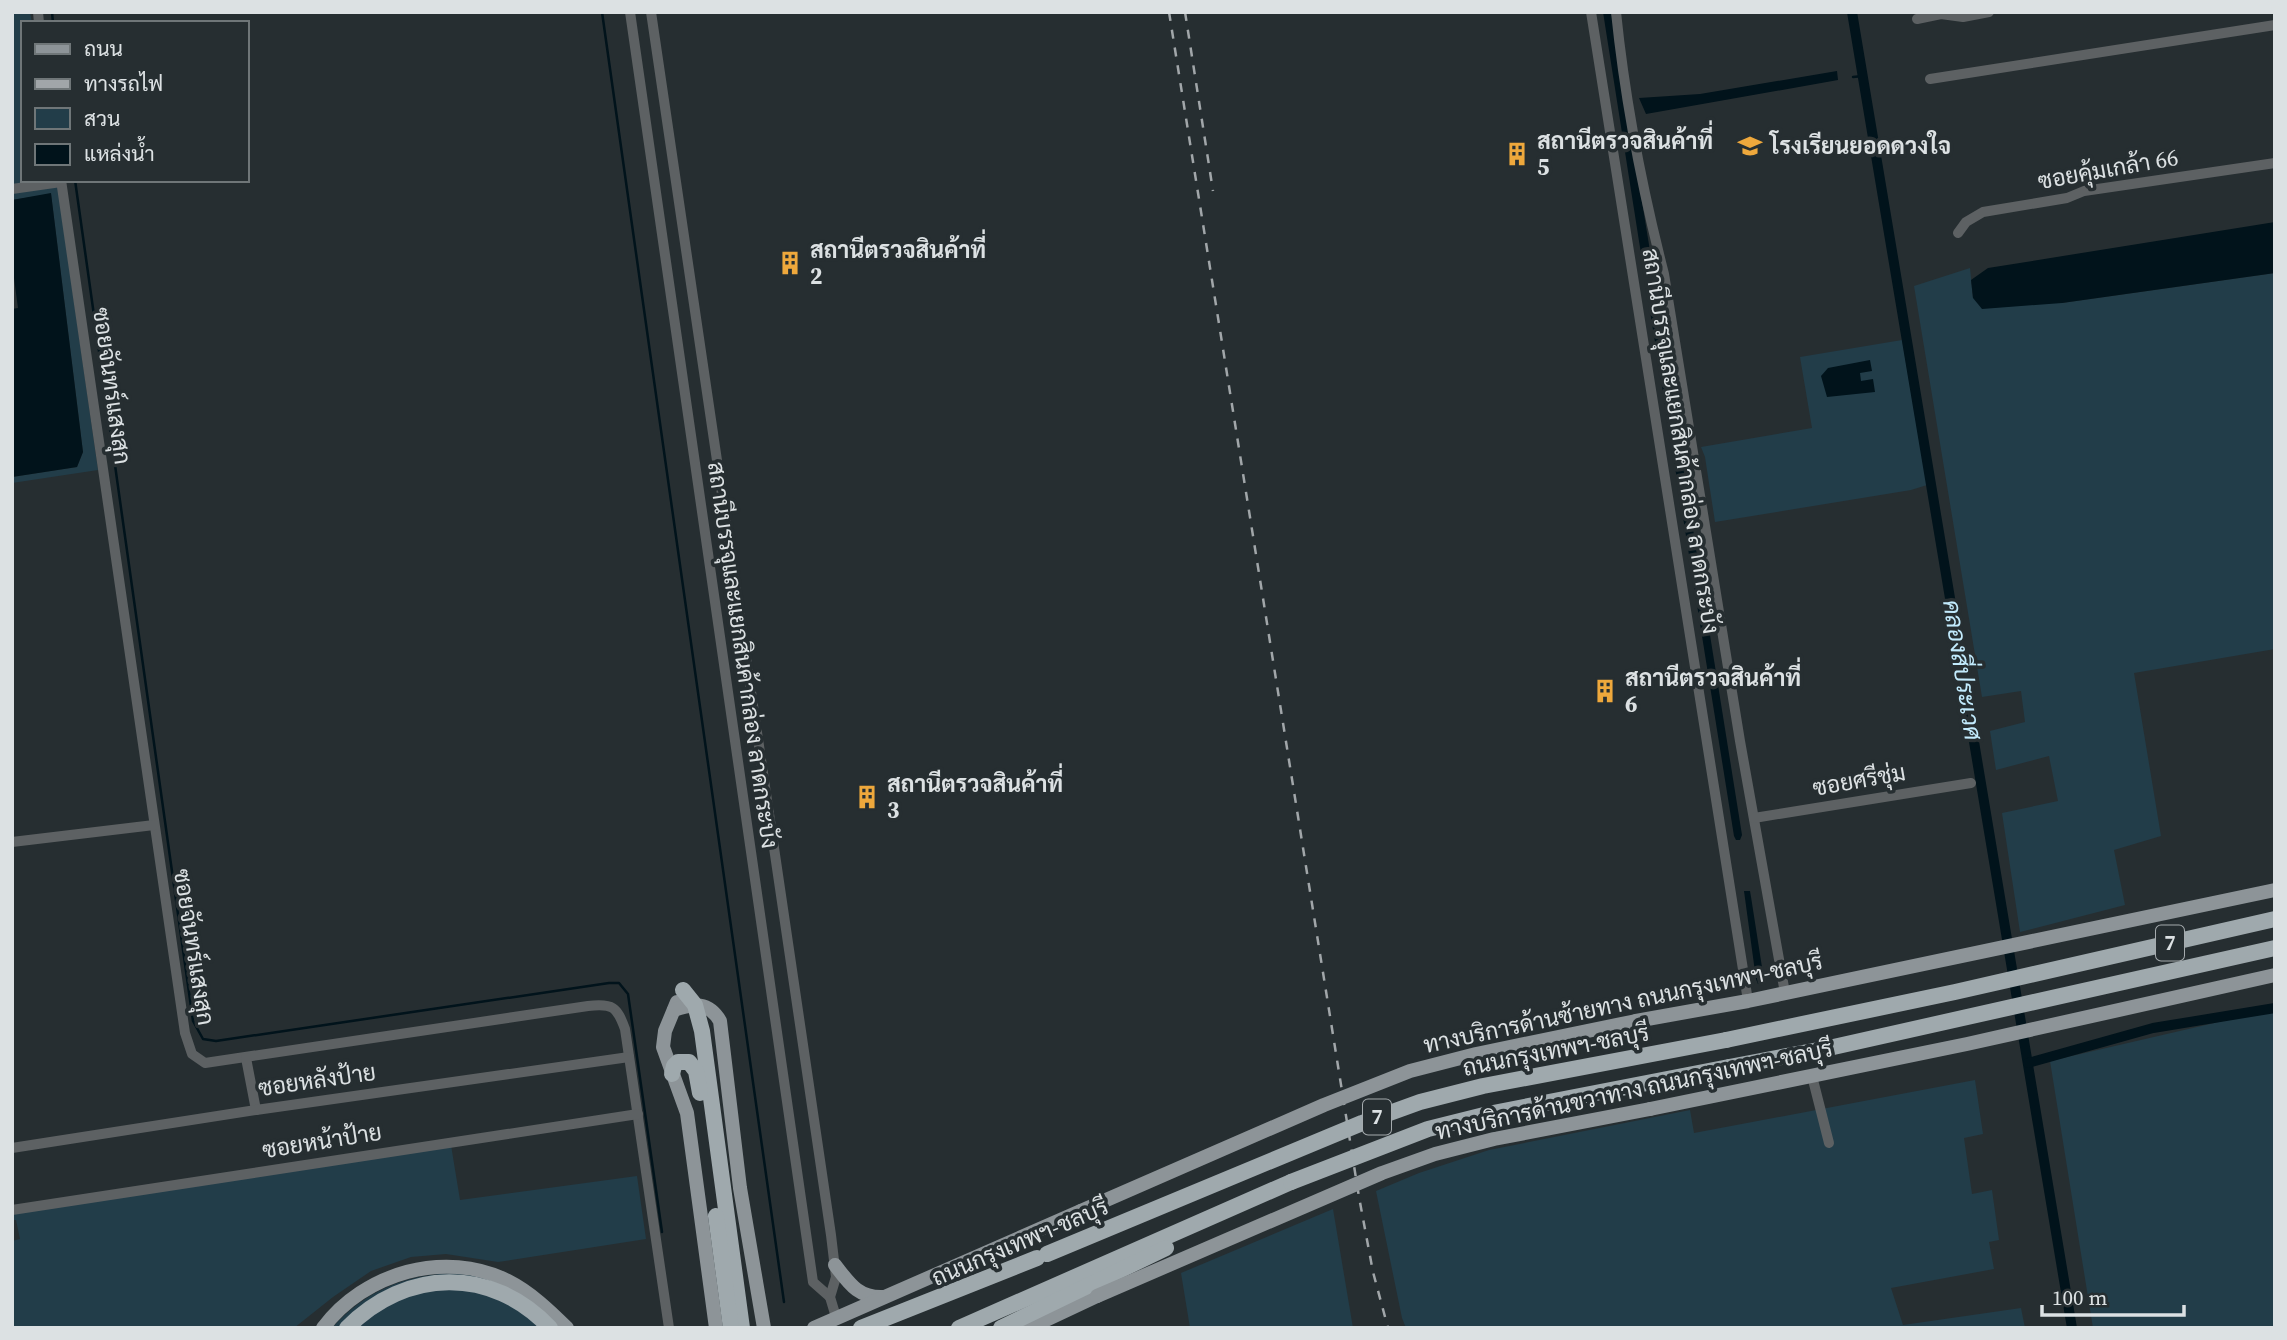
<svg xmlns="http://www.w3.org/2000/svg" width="2287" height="1340" font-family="'Source Serif 4',Sarabun,serif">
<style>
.green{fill:#223d49}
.water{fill:#01131b}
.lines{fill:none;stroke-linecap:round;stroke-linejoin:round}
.stream{stroke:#01131b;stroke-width:2.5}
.canal{stroke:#01131b;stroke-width:10}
.minor{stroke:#5d6163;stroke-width:10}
.major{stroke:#8d9498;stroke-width:14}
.highway{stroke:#9fa9ad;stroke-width:16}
.rail{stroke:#a1a6a9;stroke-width:2.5;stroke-dasharray:9 9;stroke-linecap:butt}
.major-bridge{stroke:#8d9498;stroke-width:14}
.highway-bridge{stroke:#9fa9ad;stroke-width:16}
.labels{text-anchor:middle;stroke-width:7;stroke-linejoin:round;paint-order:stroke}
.shield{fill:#262e31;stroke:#a5abae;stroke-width:2}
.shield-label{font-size:21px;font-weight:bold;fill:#dce1e3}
.poi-label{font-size:23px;font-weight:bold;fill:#dce1e3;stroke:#262e31;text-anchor:start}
.street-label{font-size:23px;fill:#dce1e3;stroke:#262e31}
.water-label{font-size:24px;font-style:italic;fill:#c2ebfd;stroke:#262e31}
</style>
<rect width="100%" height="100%" fill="#262e31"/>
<g class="green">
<polygon points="12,12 30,12 32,23 23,23 23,180 55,180 58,189 98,470 12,483 12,477 77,467 83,452 51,194 12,200"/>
<polygon points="1970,268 1973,298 2062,303 2275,273 2275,649 2134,673 2161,836 2114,850 2125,905 2020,932 2002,813 2058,801 2049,756 1996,770 1990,731 2025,722 2021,691 1982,697 1914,286"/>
<polygon points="1902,340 1927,485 1911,490 1715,522 1705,457 1701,447 1812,428 1800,357"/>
<polygon points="2275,1009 2275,1328 2093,1328 2050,1061"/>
<polygon points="1975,1080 1983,1134 1964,1138 1972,1194 1992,1190 1999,1240 1989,1242 1994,1269 1891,1288 1903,1325 2021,1308 2025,1328 1406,1328 1402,1318 1376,1191 1419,1173 1489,1150 1690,1110 1694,1133"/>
<polygon points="451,1145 460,1200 637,1176 646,1239 498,1262 446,1254 411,1257 371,1271 333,1297 294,1328 12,1328 12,1241 20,1239 16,1220 12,1220 12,1211"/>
<polygon points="1333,1209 1353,1328 1190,1328 1181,1273"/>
<path d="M 453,1273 L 478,1276 L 497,1282 L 559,1328 L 332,1328 C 365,1291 404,1275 453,1273 Z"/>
</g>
<g class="water">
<polygon points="1603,12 1611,12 1651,257 1650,263 1646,264 1642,260"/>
<polygon points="1837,71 1838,80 1646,114 1639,98 1700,94"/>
<polygon points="51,193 83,452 77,467 12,477 12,309 18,308 12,263 12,200"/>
<polygon points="2275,222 2275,273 2062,303 1982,309 1973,298 1971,280 1988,268"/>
<polygon points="1658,310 1742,835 1740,840 1736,840 1734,836 1650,311"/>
<polygon points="1870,360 1872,371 1860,373 1861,381 1873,379 1875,392 1827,397 1821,376 1828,368"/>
<polygon points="1744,891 1750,891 1751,897 1764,980 1762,984 1758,984 1756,979"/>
</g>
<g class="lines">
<g class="stream">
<polyline points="52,12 53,23"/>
<polyline points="602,12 784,1302"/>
<polyline points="1853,77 1863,76"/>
<polyline points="75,180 193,1021 203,1039 216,1041 609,983 619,983 628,994 662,1232"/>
</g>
<g class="canal">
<polyline points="1852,12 2072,1328"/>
<polyline points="2028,1063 2153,1028 2275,1008"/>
</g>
<g class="minor">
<polyline points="38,12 39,23"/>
<polyline points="630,12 813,1282 830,1297"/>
<polyline points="651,12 831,1235 836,1277 830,1297 836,1317"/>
<polyline points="1591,12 1748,1001"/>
<path d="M 1616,12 C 1625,101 1642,188 1664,274 L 1740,741 L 1785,993"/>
<polyline points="1917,19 1941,14 1963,17 1989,12"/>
<polyline points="1930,79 2275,25"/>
<path d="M 61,180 L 185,1033 L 192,1054 L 205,1063 L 588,1006 C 613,1003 617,1007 625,1029 L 669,1328"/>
<polyline points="12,189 61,182"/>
<polyline points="1958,233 1966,222 1983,212 2067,198 2084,191 2275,163"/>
<polyline points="1754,818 1971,783"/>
<polyline points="12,842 154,825"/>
<polyline points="246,1058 256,1110"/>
<polyline points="1812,1076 1829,1143"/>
<polyline points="12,1148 256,1110 629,1057"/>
<polyline points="12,1210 638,1114"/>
</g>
<g class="major">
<polyline points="677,1002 665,1031 663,1047 687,1113 716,1328"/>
<path d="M 674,1010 C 693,1003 709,1002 720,1021 L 740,1188 L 764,1328"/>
<polyline points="1636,1021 1748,1001 2275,890"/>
<polyline points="1650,1109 1967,1044 2275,975"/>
<path d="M 835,1265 C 849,1283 858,1298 883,1297"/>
<path d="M 323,1328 C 364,1273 445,1249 508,1281 C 530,1292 550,1311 567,1328"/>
<polyline points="814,1328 1081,1211"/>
<polyline points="1029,1328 1097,1296"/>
</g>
<g class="highway">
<polyline points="683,990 695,1005 702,1031 742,1328"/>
<polyline points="1726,1040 1955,992 2275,919"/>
<polyline points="1729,1067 1829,1048 2275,948"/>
<polyline points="672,1074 674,1066 678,1062 689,1062 696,1071 700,1093"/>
<polyline points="716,1216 731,1328"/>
<path d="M 347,1328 C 406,1268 492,1266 550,1328"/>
<polyline points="861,1328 1037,1258"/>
<polyline points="959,1328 1291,1182"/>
<polyline points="1001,1328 1166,1248"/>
</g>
<g class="rail">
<polyline points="1169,12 1359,1197 1373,1272 1388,1328"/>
<polyline points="1185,12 1213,191"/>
</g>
<g class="major-bridge">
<polyline points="1081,1211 1324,1105 1410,1071 1476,1054 1636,1021"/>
<polyline points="1097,1296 1382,1173 1435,1154 1494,1139 1650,1109"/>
</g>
<g class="highway-bridge">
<polyline points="1291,1182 1428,1129 1488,1114 1729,1067"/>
<polyline points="1047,1254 1362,1123 1420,1102 1483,1086 1726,1040"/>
</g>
</g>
<defs>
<g id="school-bare" transform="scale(1.89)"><path d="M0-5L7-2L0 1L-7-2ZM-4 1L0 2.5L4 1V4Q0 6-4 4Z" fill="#eea83c" stroke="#262e31" stroke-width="2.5" paint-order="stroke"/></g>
<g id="building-bare" transform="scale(1.89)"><path d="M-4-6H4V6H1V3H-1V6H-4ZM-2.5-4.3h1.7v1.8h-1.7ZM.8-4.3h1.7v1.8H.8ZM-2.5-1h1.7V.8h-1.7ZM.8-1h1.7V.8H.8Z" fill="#eea83c" stroke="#262e31" stroke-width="2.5" paint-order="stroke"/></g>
</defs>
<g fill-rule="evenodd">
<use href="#school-bare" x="1750" y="146"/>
<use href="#building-bare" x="1517" y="154"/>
<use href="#building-bare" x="790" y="263"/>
<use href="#building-bare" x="1605" y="691"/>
<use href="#building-bare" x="867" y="797"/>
</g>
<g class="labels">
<g class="shield">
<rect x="2156" y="925.5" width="28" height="35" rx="5"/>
<rect x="1363" y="1099.5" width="28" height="35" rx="5"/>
</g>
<g class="shield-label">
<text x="2170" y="950">7</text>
<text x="1377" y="1124">7</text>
</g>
<g class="poi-label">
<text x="1537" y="149">สถานีตรวจสินค้าที่<tspan x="1537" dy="26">5</tspan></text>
<text x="1770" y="154">โรงเรียนยอดดวงใจ</text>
<text x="810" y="258">สถานีตรวจสินค้าที่<tspan x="810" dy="26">2</tspan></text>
<text x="1625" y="686">สถานีตรวจสินค้าที่<tspan x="1625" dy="26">6</tspan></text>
<text x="887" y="792">สถานีตรวจสินค้าที่<tspan x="887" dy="26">3</tspan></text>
</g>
<g class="street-label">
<text transform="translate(2108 169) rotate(-10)" y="8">ซอยคุ้มเกล้า 66</text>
<text transform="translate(112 386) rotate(82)" y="8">ซอยจันทร์แสงสุก</text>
<text transform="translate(1681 441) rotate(81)" y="8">สถานีบรรจุและแยกสินค้ากล่อง ลาดกระบัง</text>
<text transform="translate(743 655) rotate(82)" y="8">สถานีบรรจุและแยกสินค้ากล่อง ลาดกระบัง</text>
<text transform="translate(1859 780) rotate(-10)" y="8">ซอยศรีชุ่ม</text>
<text transform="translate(194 947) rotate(81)" y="8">ซอยจันทร์แสงสุก</text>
<text transform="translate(1623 1003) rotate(-12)" y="8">ทางบริการด้านซ้ายทาง ถนนกรุงเทพฯ-ชลบุรี</text>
<text transform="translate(1556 1050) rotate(-11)" y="8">ถนนกรุงเทพฯ-ชลบุรี</text>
<text transform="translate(317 1080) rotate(-8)" y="8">ซอยหลังป้าย</text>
<text transform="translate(1634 1090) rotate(-12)" y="8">ทางบริการด้านขวาทาง ถนนกรุงเทพฯ-ชลบุรี</text>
<text transform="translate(322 1141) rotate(-9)" y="8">ซอยหน้าป้าย</text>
<text transform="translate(1020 1242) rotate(-23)" y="8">ถนนกรุงเทพฯ-ชลบุรี</text>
</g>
<g class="water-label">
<text transform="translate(1962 670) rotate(81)" y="8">คลองสี่ประเวศ</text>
</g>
</g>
<rect width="2287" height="1340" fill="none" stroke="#dce1e3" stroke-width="28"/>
<rect x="21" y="21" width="228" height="161" fill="#262e31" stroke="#6f7678" stroke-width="2"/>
<rect x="35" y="44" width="35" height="10" fill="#8d9498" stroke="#6f7678" stroke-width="2"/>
<text x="84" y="56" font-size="21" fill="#dce1e3">ถนน</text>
<rect x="35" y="79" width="35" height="10" fill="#a1a6a9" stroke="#6f7678" stroke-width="2"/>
<text x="84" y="91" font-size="21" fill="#dce1e3">ทางรถไฟ</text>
<rect x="35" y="108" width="35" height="21" fill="#223d49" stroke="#6f7678" stroke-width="2"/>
<text x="84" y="126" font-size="21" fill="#dce1e3">สวน</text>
<rect x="35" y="144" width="35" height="21" fill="#01131b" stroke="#6f7678" stroke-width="2"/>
<text x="84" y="161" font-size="21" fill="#dce1e3">แหล่งน้ำ</text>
<path d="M2042 1305v10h142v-10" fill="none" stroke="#dce1e3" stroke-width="3.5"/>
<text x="2052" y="1305" font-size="21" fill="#dce1e3" stroke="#262e31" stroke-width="5" paint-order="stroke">100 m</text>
</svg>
